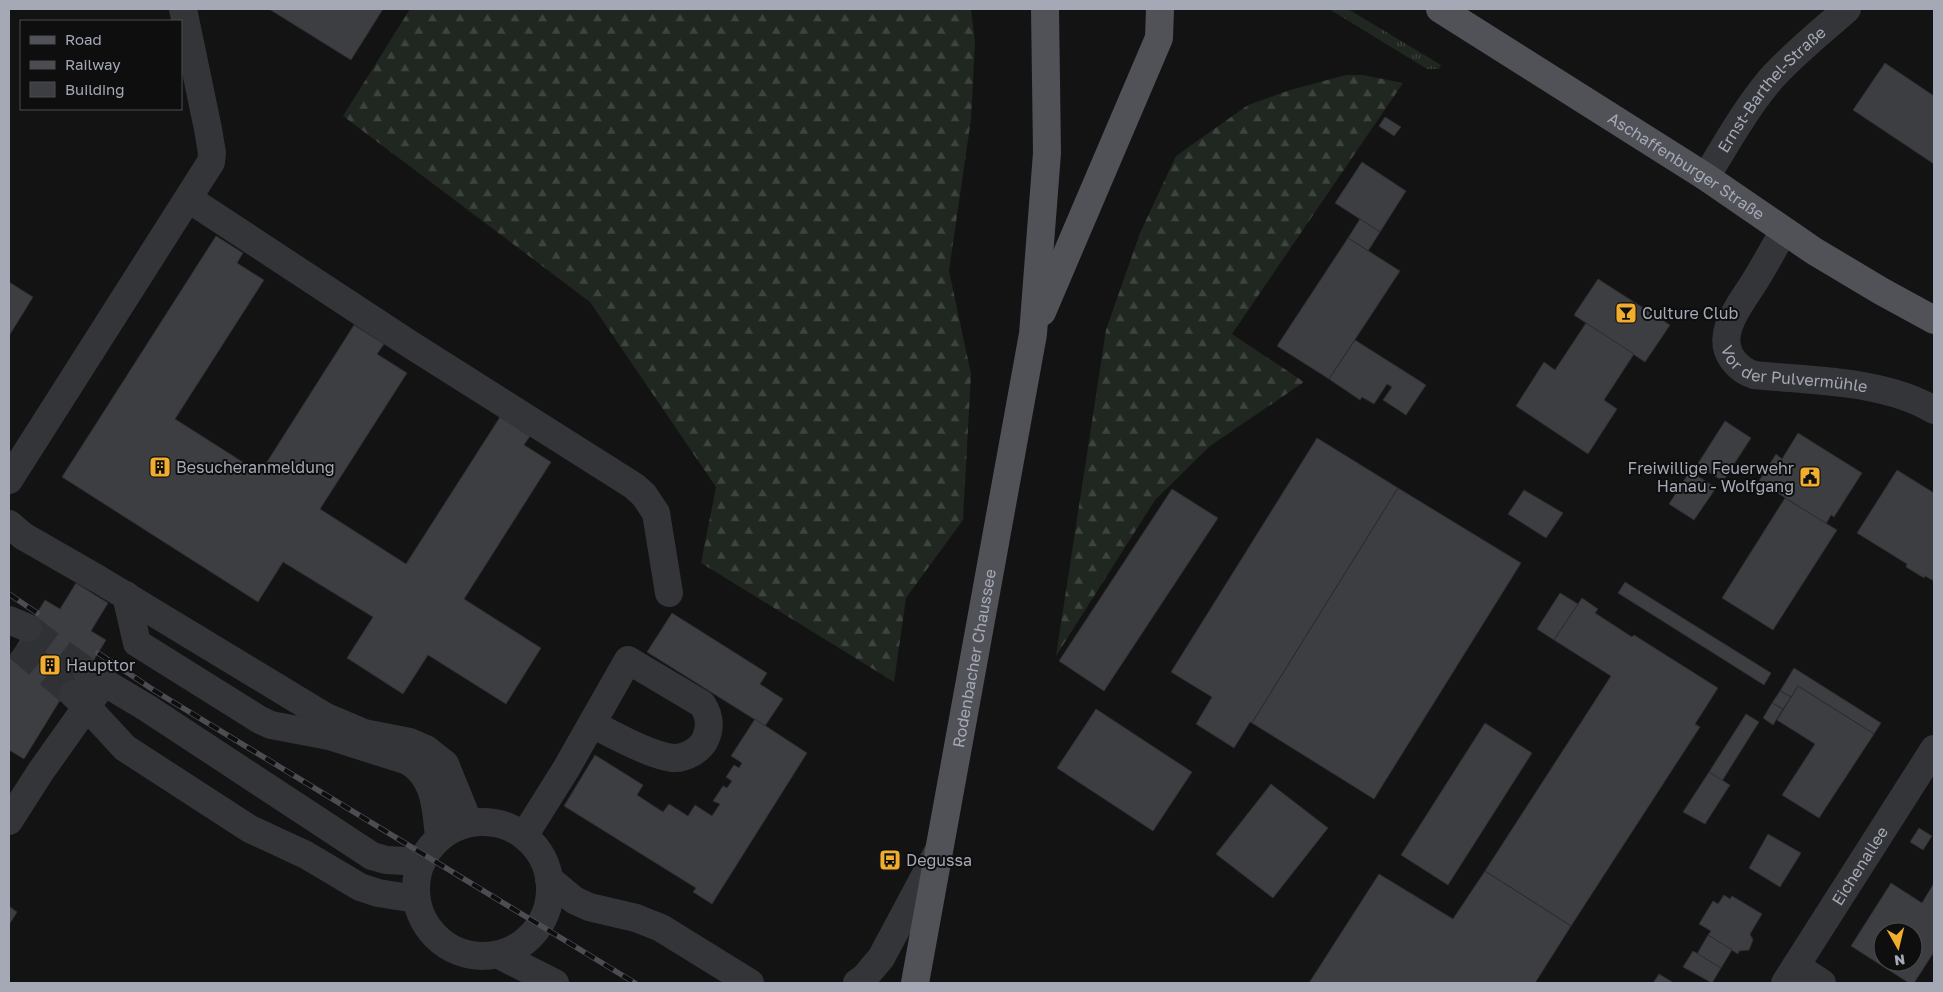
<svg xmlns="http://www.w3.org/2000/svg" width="1943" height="992" font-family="'Golos Text',sans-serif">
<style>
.grass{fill:url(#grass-tufts)}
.forest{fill:url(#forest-firs)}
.building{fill:#3d3e41;stroke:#2d2d30;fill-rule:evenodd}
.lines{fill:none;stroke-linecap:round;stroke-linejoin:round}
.minor-tunnel{stroke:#303134;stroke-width:28;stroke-dasharray:28 14;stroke-linecap:butt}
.minor{stroke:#343539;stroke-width:28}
.major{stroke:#505258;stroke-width:28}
.rail-casing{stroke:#4b4d52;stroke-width:5.5}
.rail{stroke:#0e0e0f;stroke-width:4;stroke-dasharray:11;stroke-linecap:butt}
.labels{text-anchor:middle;stroke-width:4;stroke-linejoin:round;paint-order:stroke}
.street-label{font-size:16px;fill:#a4a9b5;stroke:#0e0e0f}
.poi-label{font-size:16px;fill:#a4a9b5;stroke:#0e0e0f;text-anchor:start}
</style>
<defs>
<pattern id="grass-tufts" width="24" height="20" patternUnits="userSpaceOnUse" patternTransform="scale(1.25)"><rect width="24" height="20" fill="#1f2720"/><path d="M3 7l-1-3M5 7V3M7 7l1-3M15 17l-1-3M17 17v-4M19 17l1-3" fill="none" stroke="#3d443e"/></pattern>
<pattern id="forest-firs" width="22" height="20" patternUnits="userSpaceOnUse" patternTransform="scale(1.25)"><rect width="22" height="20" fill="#1f2720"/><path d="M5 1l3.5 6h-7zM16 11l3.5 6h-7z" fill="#3d443e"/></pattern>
</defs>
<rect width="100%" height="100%" fill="#131314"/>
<polygon class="grass" points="1329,9 1348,9 1441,65 1439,69 1427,69"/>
<g class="forest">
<polygon points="410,9 971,9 975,43 971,119 949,271 971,374 963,520 906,598 894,682 701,563 716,487 590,302 343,116"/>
<polygon points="1346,75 1363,75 1403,83 1232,334 1304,382 1210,446 1155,500 1056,656 1106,330 1140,233 1176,156 1248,105 1290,90"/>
</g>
<g class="building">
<polygon points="269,9 383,9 351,60"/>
<polygon points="1885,63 1934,96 1934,164 1853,110"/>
<polygon points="1385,117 1401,127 1394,136 1379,126"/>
<polygon points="1362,162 1406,191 1380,232 1335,203"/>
<polygon points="1360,219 1380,232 1368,251 1348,238"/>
<polygon points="216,236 243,253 237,263 264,280 175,419 260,473 354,325 384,344 377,354 407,373 320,509 406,564 500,417 530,436 524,445 551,462 464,599 541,648 506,704 428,655 403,694 347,658 373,617 283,562 258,602 62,477"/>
<polygon points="1348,238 1400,271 1329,379 1277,346"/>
<polygon points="1598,279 1670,325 1645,362 1574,315"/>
<polygon points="9,282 33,297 9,336"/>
<polygon points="1586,323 1634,354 1604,400 1617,409 1588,454 1516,406 1544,362 1555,370"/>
<polygon points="1355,340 1426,385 1406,415 1383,400 1392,387 1387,384 1374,404 1362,397 1360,400 1329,379"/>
<polygon points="1725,421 1751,438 1723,481 1697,465"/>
<polygon points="1798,433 1862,473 1834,517 1831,515 1826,524 1759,481 1776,454 1782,459"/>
<polygon points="1317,438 1398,488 1252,723 1250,722 1234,748 1196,724 1212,697 1171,672"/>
<polygon points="1897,470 1934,493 1934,581 1925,576 1924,578 1906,567 1907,564 1857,533"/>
<polygon points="1690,471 1716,488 1694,520 1669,504"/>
<polygon points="1398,488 1521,563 1374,799 1252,723"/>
<polygon points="1172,489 1218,518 1104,691 1059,661"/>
<polygon points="1524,490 1563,513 1546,538 1508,514"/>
<polygon points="1785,498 1837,530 1773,630 1722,598"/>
<polygon points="1625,582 1771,673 1764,685 1618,593"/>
<polygon points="76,583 108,603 91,631 106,640 69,701 62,697 24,759 9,750 9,684 10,681 9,680 9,658 45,600 60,609"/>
<polygon points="1560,593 1578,604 1554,640 1537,629"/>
<polygon points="1582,598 1598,609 1595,613 1632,637 1634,635 1718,688 1695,724 1700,727 1571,926 1485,871 1611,676 1554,640"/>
<polygon points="672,613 767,673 760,684 783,699 765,726 647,652"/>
<polygon points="1794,668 1881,723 1874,734 1798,686 1791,697 1780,691"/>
<polygon points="1798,686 1874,734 1819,818 1782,795 1815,744 1777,720"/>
<polygon points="1780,691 1791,697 1783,709 1772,703"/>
<polygon points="1772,703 1783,709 1773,725 1763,718"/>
<polygon points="1096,709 1192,772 1153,831 1057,768"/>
<polygon points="1746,714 1759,722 1722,781 1709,772"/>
<polygon points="755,719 807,753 712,904 693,892 696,888 564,806 595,755 643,785 637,795 663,812 669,804 688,816 695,805 712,816 720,804 713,801 723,786 727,788 732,781 726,777 734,765 739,768 742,763 731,756"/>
<polygon points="1485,723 1532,753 1448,885 1401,855"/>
<polygon points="1709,772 1730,785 1705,824 1683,812"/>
<polygon points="1271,784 1328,828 1273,898 1216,854"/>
<polygon points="1919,828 1932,836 1923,850 1910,842"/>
<polygon points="1768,834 1801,853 1780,887 1749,868"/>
<polygon points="1485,871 1571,926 1535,983 1309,983 1379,874 1453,919"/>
<path d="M 1891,883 L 1922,903 L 1934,883 L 1934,952 L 1914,983 L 1909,983 L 1851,946 ZM 1883,932 L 1913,932 L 1913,962 L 1883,962 Z"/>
<polygon points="1724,895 1730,899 1732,896 1762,914 1750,934 1753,940 1749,950 1739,951 1738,954 1708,935 1711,931 1699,924 1713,901 1718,904"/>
<polygon points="9,906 17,912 9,925"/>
<polygon points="1708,935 1732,950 1721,968 1697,954"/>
<polygon points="1693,951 1721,968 1712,983 1683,967"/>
<polygon points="1659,974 1674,983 1653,983"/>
</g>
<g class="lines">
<g class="minor-tunnel">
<polyline points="28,628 87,672"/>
<polyline points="17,646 73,694"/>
</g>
<g class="minor">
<path id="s1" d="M 1706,177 C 1726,144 1745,110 1770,80 C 1793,54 1821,32 1847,9"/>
<polyline points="189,199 408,343 634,486 644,495 656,513 669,593"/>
<path id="s2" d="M 1784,231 C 1773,249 1764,267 1753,284 C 1740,305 1714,335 1733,360 C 1739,368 1745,372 1754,375 C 1811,381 1884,380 1934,410"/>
<polyline points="9,480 211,162 212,153 208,129 183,9"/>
<polyline points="9,524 23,536 98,579 326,717 364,733 410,742 426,749 445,764 469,823"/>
<path d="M 126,595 L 137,643 L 260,720 L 271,725 L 329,736 L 408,761 C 436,777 436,810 439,837"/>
<polyline points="9,620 28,628"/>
<polyline points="87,672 147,708 372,856 386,860 422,862"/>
<polyline points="73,694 87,707 125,748 250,829 306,855 360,887 378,893 416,899"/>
<polyline points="9,821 41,771 97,692"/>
<circle cx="483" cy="889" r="67"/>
<path d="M 524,836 L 566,769 L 628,660 L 702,704 C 710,716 711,727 705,740 C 700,750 685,759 673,758 C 649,755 614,735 592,724"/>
<polyline points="549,879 574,900 589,907 636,918 661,928 750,983"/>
<polyline points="499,955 555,983"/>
<polyline points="1796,966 1822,983"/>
<polyline points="857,983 864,978 881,958 936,855"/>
<path id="s3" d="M 1785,983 L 1934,749"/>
</g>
<g class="major">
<path id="s4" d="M 1440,9 L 1706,177 L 1814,251 L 1881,291 L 1934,320"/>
<polyline points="1042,312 1159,38 1160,9"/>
<path id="s5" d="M 915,983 L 1033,334 L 1047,153 L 1045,9"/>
</g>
<g class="rail-casing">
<g id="rail">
<polyline points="9,594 37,613"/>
<polyline points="98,653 155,691 635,983"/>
</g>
</g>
<use href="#rail" class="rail"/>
</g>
<defs>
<g id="bar-square" transform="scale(1.125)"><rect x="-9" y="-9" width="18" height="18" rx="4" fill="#f1ad2e" stroke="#0e0e0f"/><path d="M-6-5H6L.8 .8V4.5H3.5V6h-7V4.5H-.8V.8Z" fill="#111"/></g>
<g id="building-square" transform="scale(1.125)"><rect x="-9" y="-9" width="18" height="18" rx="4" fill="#f1ad2e" stroke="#0e0e0f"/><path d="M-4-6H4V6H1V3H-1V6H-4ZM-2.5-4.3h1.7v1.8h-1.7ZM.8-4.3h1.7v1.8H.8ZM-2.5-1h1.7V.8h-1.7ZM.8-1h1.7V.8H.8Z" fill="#111"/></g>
<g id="civic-square" transform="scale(1.125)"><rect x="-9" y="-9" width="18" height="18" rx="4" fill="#f1ad2e" stroke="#0e0e0f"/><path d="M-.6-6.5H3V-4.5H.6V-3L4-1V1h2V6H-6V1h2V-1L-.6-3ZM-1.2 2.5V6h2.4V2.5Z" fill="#111"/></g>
<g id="bus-square" transform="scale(1.125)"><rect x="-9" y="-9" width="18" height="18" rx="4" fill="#f1ad2e" stroke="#0e0e0f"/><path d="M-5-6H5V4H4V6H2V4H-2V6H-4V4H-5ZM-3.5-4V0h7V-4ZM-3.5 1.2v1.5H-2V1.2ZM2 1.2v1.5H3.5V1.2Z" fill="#111"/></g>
</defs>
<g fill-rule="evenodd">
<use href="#bar-square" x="1626" y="313"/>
<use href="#building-square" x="160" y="467"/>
<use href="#civic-square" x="1810" y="477"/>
<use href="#building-square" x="50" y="665"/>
<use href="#bus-square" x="890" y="860"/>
</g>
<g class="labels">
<g class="street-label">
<text dy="6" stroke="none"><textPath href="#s1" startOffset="110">Ernst-Barthel-Straße</textPath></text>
<text dy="6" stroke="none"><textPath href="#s4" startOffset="292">Aschaffenburger Straße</textPath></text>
<text dy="6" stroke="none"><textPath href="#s2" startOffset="208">Vor der Pulvermühle</textPath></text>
<text dy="6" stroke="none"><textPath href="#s5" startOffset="330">Rodenbacher Chaussee</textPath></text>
<text dy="6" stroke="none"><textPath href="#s3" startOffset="139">Eichenallee</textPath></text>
</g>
<g class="poi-label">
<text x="1642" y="319">Culture Club</text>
<text x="176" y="473">Besucheranmeldung</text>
<text x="1794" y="474" text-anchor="end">Freiwillige Feuerwehr<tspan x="1794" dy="18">Hanau - Wolfgang</tspan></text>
<text x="66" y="671">Haupttor</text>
<text x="906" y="866">Degussa</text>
</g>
</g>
<rect width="1943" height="992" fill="none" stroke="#a4a9b5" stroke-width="20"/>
<rect x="20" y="20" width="162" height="90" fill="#0e0e0f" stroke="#4a4c51"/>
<rect x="30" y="36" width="25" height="8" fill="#505258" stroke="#4a4c51"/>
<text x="65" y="45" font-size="15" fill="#a4a9b5">Road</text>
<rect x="30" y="61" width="25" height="8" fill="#4b4d52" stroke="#4a4c51"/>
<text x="65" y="70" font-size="15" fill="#a4a9b5">Railway</text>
<rect x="30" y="82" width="25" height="15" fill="#3d3e41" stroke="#4a4c51"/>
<text x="65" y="95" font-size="15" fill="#a4a9b5">Building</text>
<g transform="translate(1898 947) rotate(172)"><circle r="24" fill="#0e0e0f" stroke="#4a4c51"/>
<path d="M0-4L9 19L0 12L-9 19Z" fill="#f1ad2e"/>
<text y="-8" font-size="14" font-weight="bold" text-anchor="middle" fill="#a4a9b5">N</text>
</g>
</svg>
